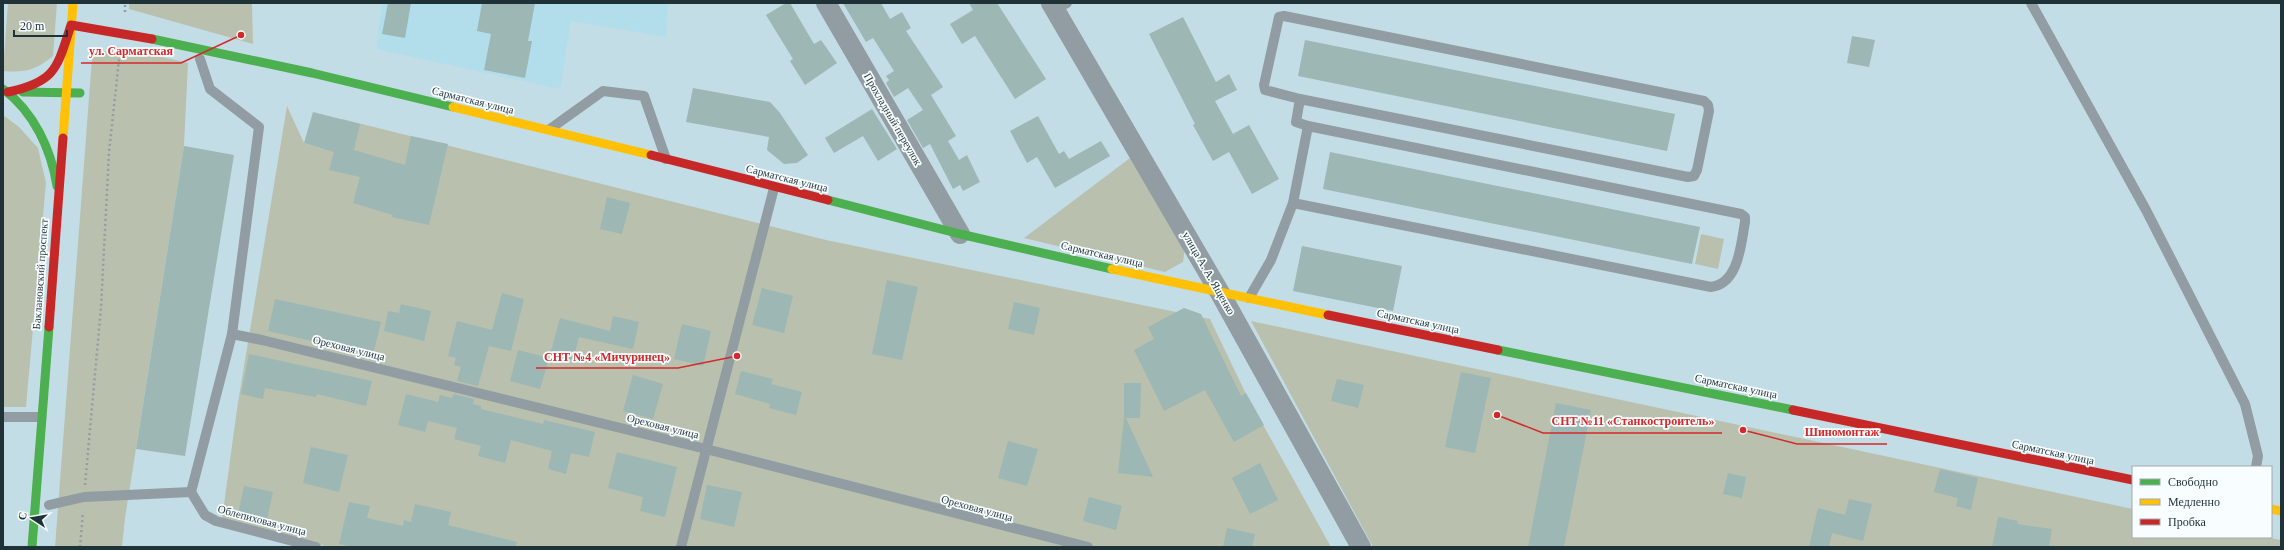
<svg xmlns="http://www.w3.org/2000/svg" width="2284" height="550" font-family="Georgia,serif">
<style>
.built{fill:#b2deec}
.green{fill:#b9c1ae}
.building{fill:#9cb7b4}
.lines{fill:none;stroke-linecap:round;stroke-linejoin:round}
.path{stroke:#919da2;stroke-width:2.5;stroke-dasharray:2 3;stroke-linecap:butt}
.lane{stroke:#919da2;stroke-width:10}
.street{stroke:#919da2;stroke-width:20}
.fast{stroke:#4caf50;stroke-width:9}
.slow{stroke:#ffc107;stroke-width:9}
.jam{stroke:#c62828;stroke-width:9}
.labels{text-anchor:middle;stroke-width:3.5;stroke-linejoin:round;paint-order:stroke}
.street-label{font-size:11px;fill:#1f3238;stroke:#f8fdff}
.leader{fill:none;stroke:#d62828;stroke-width:1.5}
.callout-dot{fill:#d62828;stroke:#f8fdff;stroke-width:1.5}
.callout-label{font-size:12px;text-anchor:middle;font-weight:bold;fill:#d62828;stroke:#f8fdff;stroke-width:3.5;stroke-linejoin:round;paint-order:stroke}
</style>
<rect width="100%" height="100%" fill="#c3dde6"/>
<polygon class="built" points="382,3 668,3 666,37 571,21 560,89 376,49"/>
<g class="green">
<path d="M 8,3 L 57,3 L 53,56 C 36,70 25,73 3,71 Z"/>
<polygon points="129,3 252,3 253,44 129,9"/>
<polygon points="115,46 188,63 184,146 125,518 122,547 55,547 92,58"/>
<polygon points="287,106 304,143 324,149 342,119 826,240 1210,319 1247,396 1331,547 329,547 222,519 237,409"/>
<polygon points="3,115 19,127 38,148 46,183 26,407 3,407"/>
<polygon points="1130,158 1185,247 1183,262 1165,272 1024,238"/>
<polygon points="1701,234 1724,239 1718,269 1695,264"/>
<polygon points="1251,321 2133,509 2133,537 2265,537 2281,540 2281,547 1373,547"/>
</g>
<g class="building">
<polygon points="388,3 411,3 405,38 382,34"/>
<polygon points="482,3 535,3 528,41 532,41 525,78 484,70 491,34 477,31"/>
<polygon points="786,3 790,3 814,44 821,40 837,63 805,85 790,61 793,59 766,15"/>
<polygon points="843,3 881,3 890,19 902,12 911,28 906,31 943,87 931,95 956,136 948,141 959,160 967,155 980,182 963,191 960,185 953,189 930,144 923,148 907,120 923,110 908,88 894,97 886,83 889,80 886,76 894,71 873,38 866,42"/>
<polygon points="969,3 997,3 1046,79 1015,99 975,36 962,44 950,24 973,10"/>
<polygon points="1183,17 1216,82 1229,74 1237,90 1215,101 1233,134 1249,125 1279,179 1252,194 1229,152 1213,161 1193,125 1195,124 1149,34"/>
<polygon points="1852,36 1875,40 1869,67 1847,63"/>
<polygon points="1305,40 1675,114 1667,151 1298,76"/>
<polygon points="693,88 770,102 780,113 808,155 797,163 784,164 767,150 769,137 686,122"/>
<polygon points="872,109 897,149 878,161 863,136 834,153 825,138"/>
<polygon points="313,112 360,124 354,150 405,165 411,136 448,144 429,225 392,217 393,215 353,203 360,177 329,170 334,152 304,143"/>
<polygon points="1038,116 1059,154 1064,151 1069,159 1101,141 1110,156 1055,188 1037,157 1027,163 1010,131"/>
<polygon points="184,146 234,155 185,456 136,449"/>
<polygon points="1330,152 1700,227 1692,264 1323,189"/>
<polygon points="607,197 630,203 622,234 600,229"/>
<polygon points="1302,246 1402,266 1393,311 1293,291"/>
<polygon points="887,280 918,287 902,360 872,354"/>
<polygon points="762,288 793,296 784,333 752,325"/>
<polygon points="502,293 524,299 511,351 489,346 478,386 457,381 461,367 454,365 456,358 448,356 457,321 492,330"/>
<polygon points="275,299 381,322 373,355 268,331"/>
<polygon points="1014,302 1040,308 1034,335 1008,329"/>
<polygon points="401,304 431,311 424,341 384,331 388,311 399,313"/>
<polygon points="1184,308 1201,314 1241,396 1246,393 1264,425 1234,442 1205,390 1164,411 1134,350 1154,339 1148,327"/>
<polygon points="613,316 639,322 633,349 579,337 573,361 550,355 560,318 610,331"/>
<polygon points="682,324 711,331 703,366 674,359"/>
<polygon points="518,350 549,358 540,389 510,381"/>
<polygon points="249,354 372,381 366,406 317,394 316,397 265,388 263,399 241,394"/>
<polygon points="741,371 773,379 771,384 802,392 796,415 769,408 770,404 735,394"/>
<polygon points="1461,372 1491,378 1475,453 1445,447"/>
<polygon points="633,375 663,384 653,419 623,411"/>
<polygon points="1337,379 1364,385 1358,408 1331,401"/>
<polygon points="1124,383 1141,383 1140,418 1126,418 1153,477 1118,473 1124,418"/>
<polygon points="406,394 438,402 440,395 452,398 454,394 474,399 473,404 481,406 481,409 543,424 544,420 595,432 589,457 571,453 566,474 548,469 552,451 511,440 505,463 478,456 481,446 454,439 457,428 428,421 425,432 398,425"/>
<polygon points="1556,403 1591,410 1564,547 1528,547"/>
<polygon points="1008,441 1038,449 1027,486 998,478"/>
<polygon points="311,447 348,455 339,492 303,483"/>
<polygon points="617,452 677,467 665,517 640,511 643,497 608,488"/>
<polygon points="1260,463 1278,500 1250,514 1232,478"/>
<polygon points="1940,469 1978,478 1971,510 1956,506 1958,498 1934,492"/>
<polygon points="1728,473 1746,477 1742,498 1723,494"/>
<polygon points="707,485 742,492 734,527 700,519"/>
<polygon points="244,486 273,492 266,524 237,518"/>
<polygon points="1089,497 1122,506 1116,530 1083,521"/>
<polygon points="1849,499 1872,504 1863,541 1832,533 1829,547 1809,547 1818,508 1845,515"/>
<polygon points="349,502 370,506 367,518 403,526 404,520 411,522 415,504 451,512 448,525 517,542 516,547 354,547 339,544"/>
<polygon points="1998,517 2018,521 2017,524 2052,529 2049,547 1992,547"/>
<polygon points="1227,528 1255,534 1252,547 1223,547"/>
</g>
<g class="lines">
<g class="path">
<polyline points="125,12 125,3"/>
<polyline points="85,485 101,307 109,152 120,51"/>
<polyline points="80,547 83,512"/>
</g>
<g class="lane">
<polyline points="2031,3 2146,210 2245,404 2258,456 2256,467"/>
<polyline points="1055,9 1067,3"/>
<polyline points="1300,99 1688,177 1694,176 1697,170 1709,111 1708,105 1704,101 1284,16 1279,17 1264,85 1265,90 1300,99 1296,122 1308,126"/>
<polyline points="550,129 603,91 644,96 666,159"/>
<path d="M 1249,298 L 1271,260 L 1293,203 L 1308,126 L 1741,214 L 1745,217 L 1745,222 C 1741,243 1739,284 1711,287 L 1293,203"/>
<polyline points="232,334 262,340 706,449 1088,547"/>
<polyline points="3,417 41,417"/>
<polyline points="191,492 232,334 259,127 210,89 200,59"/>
<polyline points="191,492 205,515 216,521 316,547"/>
<polyline points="49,505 84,497 191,492"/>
<polyline points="681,547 774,188"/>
</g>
<g class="street">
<polyline points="826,3 960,234"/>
<polyline points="1051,3 1220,293 1361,547"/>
</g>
<g class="fast">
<polyline points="152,39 312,73 453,107"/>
<path d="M 3,89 C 34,112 51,149 57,186"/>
<polyline points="23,92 80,93"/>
<polyline points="828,200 960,234 1112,269"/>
<polyline points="1498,350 1793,410"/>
<polyline points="32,547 49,327"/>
</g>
<g class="slow">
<polyline points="453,107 651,155"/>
<polyline points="63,138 73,3"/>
<polyline points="1112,269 1328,315"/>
<polyline points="2271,509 2281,511"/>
</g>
<g class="jam">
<path d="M 8,92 C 56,82 57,68 71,25 L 152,39"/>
<polyline points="651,155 828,200"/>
<polyline points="1328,315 1498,350"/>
<polyline points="49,327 63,138"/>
<polyline points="1793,410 2133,480"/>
</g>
</g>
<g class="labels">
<g class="street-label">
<text transform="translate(473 100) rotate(14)" y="4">Сарматская улица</text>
<text transform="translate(893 119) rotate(60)" y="4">Прохладный переулок</text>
<text transform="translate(787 178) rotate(14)" y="4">Сарматская улица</text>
<text transform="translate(1102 254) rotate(13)" y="4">Сарматская улица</text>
<text transform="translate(1209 273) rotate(60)" y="4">улица А. А. Ященко</text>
<text transform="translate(40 274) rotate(-86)" y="4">Баклановский проспект</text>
<text transform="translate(1418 321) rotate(12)" y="4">Сарматская улица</text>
<text transform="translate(349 348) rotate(14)" y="4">Ореховая улица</text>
<text transform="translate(1736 386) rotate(12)" y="4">Сарматская улица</text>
<text transform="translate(663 426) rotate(14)" y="4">Ореховая улица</text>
<text transform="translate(2053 452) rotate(12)" y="4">Сарматская улица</text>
<text transform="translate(977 508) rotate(15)" y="4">Ореховая улица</text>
<text transform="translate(262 520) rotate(15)" y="4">Облепиховая улица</text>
</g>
</g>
<path class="leader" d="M241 35L181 63H81M737 356L678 368H536M1497 415L1543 433H1722M1743 430L1797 444H1887"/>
<g class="callout-dot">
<circle cx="241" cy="35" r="4"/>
<circle cx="737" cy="356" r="4"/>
<circle cx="1497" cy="415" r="4"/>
<circle cx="1743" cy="430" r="4"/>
</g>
<g class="callout-label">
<text x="131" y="55">ул. Сарматская</text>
<text x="607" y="361">СНТ №4 «Мичуринец»</text>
<text x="1633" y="425">СНТ №11 «Станкостроитель»</text>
<text x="1842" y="436">Шиномонтаж</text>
</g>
<rect width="2284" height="550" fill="none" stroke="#1f3238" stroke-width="8"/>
<rect x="2132" y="466" width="140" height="72" fill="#f8fdff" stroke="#a1acaf"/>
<rect x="2140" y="479" width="20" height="6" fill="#4caf50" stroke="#a1acaf"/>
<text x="2168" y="486" font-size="12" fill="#1f3238">Свободно</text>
<rect x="2140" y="499" width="20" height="6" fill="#ffc107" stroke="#a1acaf"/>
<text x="2168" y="506" font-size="12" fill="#1f3238">Медленно</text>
<rect x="2140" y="519" width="20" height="6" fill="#c62828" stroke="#a1acaf"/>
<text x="2168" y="526" font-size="12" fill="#1f3238">Пробка</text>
<g transform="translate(32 518) rotate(282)" stroke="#f8fdff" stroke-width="3" paint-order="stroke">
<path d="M0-3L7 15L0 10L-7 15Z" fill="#1f3238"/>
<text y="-6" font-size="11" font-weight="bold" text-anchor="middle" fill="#1f3238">С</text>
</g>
<path d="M14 30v6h53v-6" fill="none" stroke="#1f3238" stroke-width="2"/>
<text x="20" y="30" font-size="12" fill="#1f3238" stroke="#f8fdff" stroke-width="3" paint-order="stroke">20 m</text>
</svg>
